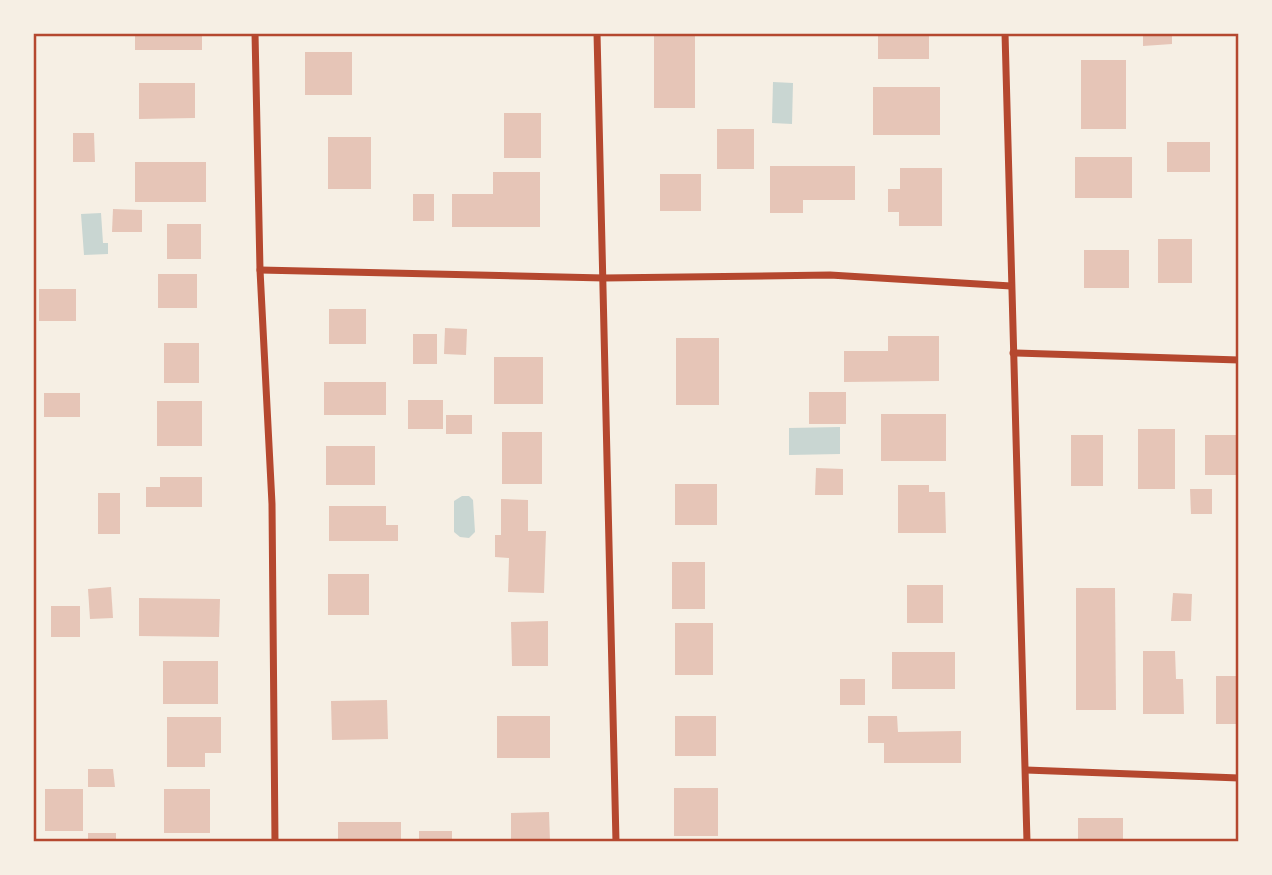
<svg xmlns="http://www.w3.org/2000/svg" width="1272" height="875" font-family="Karla,sans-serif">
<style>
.water{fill:#c9d6d2}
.building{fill:#e6c5b7}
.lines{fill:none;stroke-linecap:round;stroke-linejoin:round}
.minor{stroke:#b5482f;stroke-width:7}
.neatline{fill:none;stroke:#b5482f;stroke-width:2.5}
</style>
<rect width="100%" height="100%" fill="#f6efe4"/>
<g class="water">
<polygon points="773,82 793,83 792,124 772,123"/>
<polygon points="101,213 103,243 108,243 108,254 84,255 81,214"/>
<polygon points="840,427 840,454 789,455 789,428"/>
<polygon points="462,496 469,496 473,500 475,532 469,538 460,537 454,532 454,501"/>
</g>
<g class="building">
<rect x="135" y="33" width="67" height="17"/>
<rect x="654" y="33" width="41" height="75"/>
<rect x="878" y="33" width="51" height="26"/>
<polygon points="1143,33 1172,33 1172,44 1143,46"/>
<rect x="305" y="52" width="47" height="43"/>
<rect x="1081" y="60" width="45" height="69"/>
<polygon points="139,83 195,83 195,118 139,119"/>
<rect x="873" y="87" width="67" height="48"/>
<rect x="504" y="113" width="37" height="45"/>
<rect x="717" y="129" width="37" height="40"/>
<polygon points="73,133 94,133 95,162 73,162"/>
<rect x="328" y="137" width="43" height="52"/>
<rect x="1167" y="142" width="43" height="30"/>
<rect x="1075" y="157" width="57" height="41"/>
<rect x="135" y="162" width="71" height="40"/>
<polygon points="770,166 855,166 855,200 803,200 803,213 770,213"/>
<polygon points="900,168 942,168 942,226 899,226 899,212 888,212 888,189 900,189"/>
<polygon points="493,172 540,172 540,227 452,227 452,194 493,194"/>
<rect x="660" y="174" width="41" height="37"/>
<rect x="413" y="194" width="21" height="27"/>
<polygon points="113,209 142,210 142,232 112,232"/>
<rect x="167" y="224" width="34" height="35"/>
<rect x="1158" y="239" width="34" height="44"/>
<rect x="1084" y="250" width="45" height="38"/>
<rect x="158" y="274" width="39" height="34"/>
<rect x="39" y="289" width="37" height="32"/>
<rect x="329" y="309" width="37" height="35"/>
<polygon points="445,328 467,329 466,355 444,354"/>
<rect x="413" y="334" width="24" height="30"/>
<polygon points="888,336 939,336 939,381 844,382 844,351 888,351"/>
<rect x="676" y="338" width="43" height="67"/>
<rect x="164" y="343" width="35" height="40"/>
<rect x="494" y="357" width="49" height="47"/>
<rect x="324" y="382" width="62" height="33"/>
<rect x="809" y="392" width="37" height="32"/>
<rect x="44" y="393" width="36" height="24"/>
<rect x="408" y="400" width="35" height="29"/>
<rect x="157" y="401" width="45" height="45"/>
<rect x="881" y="414" width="65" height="47"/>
<rect x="446" y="415" width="26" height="19"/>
<rect x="1138" y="429" width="37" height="60"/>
<rect x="502" y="432" width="40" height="52"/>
<rect x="1071" y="435" width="32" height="51"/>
<rect x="1205" y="435" width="34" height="40"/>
<rect x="326" y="446" width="49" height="39"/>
<polygon points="816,468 843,469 843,495 815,495"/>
<polygon points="160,477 202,477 202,507 146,507 146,487 160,487"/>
<rect x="675" y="484" width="42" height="41"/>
<polygon points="898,485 929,485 929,492 945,492 946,533 898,533"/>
<polygon points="1190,489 1212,489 1212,514 1191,514"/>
<rect x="98" y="493" width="22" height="41"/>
<polygon points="501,499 528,500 528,531 546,531 544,593 508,592 509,558 495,557 495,535 501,535"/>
<polygon points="329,506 386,506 386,525 398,525 398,541 329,541"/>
<rect x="672" y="562" width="33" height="47"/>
<rect x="328" y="574" width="41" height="41"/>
<rect x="907" y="585" width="36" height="38"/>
<polygon points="111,587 113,618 90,619 88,589"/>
<polygon points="1076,588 1115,588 1116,710 1076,710"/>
<polygon points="1173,593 1192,594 1191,621 1171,621"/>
<polygon points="139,598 220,599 219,637 139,636"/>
<rect x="51" y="606" width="29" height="31"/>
<polygon points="548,621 548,666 512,666 511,622"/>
<rect x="675" y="623" width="38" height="52"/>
<polygon points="1143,651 1175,651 1176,679 1183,679 1184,714 1143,714"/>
<rect x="892" y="652" width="63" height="37"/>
<rect x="163" y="661" width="55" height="43"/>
<rect x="1216" y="676" width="23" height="48"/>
<rect x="840" y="679" width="25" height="26"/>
<polygon points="387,700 388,739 332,740 331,701"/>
<rect x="497" y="716" width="53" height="42"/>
<rect x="675" y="716" width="41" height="40"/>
<polygon points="868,716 897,716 898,732 961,731 961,763 884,763 884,743 868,743"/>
<polygon points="167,717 221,717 221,753 205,753 205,767 167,767"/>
<polygon points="88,769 113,769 115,787 88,787"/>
<rect x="674" y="788" width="44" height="48"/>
<rect x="45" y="789" width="38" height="42"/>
<rect x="164" y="789" width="46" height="44"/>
<polygon points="549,812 550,842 511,842 511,813"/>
<rect x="1078" y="818" width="45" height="24"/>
<rect x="338" y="822" width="63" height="20"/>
<rect x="419" y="831" width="33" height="11"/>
<rect x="88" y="833" width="28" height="9"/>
<rect x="1138" y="839" width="46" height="3"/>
</g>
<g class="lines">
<g class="minor">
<polyline points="255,33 260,270 272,504 275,842"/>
<polyline points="597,33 616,842"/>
<polyline points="1005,33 1027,842"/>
<polyline points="260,270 604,278 830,275 1011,286"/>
<polyline points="1013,353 1239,360"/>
<polyline points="1026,770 1239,778"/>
</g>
</g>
<rect width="1272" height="875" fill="none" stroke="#f6efe4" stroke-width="70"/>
<rect x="35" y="35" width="1202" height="805" class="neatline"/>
</svg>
